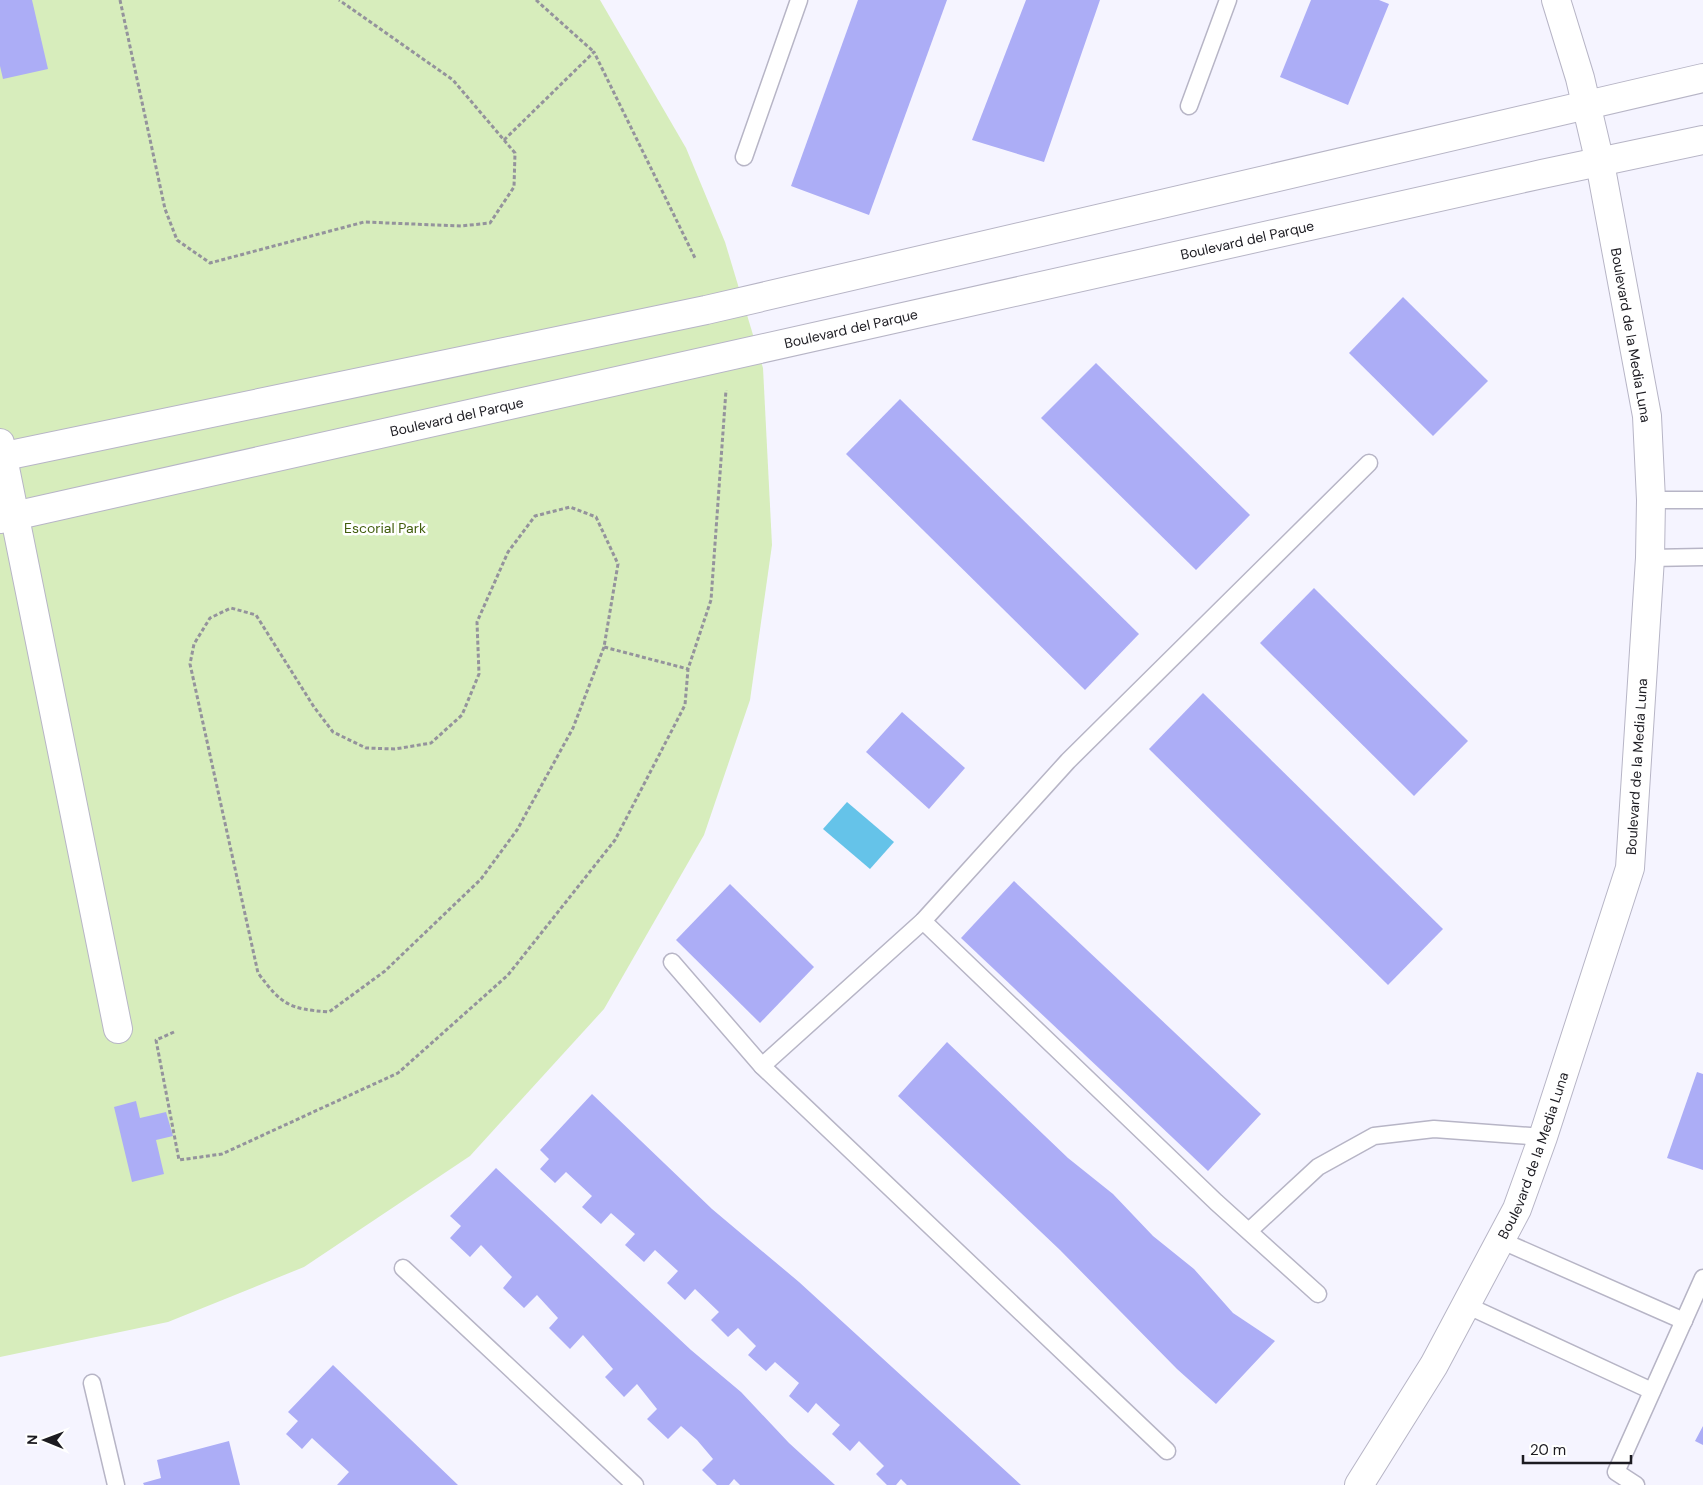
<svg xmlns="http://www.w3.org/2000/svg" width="1703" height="1485" font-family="'DM Sans',sans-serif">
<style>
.green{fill:#d7edbc}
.water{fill:#65c3e9}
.building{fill:#acadf6}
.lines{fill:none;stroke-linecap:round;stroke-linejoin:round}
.lane-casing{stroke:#b7b5c6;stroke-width:19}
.street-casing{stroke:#b7b5c6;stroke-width:30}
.secondary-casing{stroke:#b7b5c6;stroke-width:30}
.path{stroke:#94939c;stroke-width:3;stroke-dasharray:4 2.5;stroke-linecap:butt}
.lane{stroke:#fff;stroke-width:16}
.street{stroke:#fff;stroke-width:28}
.secondary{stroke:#fff;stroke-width:28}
.labels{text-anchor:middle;stroke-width:5;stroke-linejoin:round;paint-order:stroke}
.street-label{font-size:14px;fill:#1c1b21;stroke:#fff}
.park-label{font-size:14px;fill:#425e0e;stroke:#fff}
</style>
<rect width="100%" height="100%" fill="#f5f4ff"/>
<polygon class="green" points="0,0 600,0 686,148 725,242 763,368 772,545 750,700 704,835 604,1009 470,1156 304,1267 168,1322 0,1357"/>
<polygon class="water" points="847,802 894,842 870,869 823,829"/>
<g class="building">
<polygon points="0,0 32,0 48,69 3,79 0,66"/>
<polygon points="858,0 947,0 869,215 791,186"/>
<polygon points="1026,0 1100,0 1044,162 972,140"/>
<polygon points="1311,0 1379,0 1389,4 1348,105 1280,77"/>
<polygon points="1403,297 1488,381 1433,436 1349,353"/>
<polygon points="1096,363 1250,515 1196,570 1041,418"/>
<polygon points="900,399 1139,634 1085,690 846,454"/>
<polygon points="1314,588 1468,741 1414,796 1260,643"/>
<polygon points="1203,693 1443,929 1388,985 1149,749"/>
<polygon points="902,712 965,768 929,809 866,752"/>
<polygon points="1014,881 1261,1114 1208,1171 961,938"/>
<polygon points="730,884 814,967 760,1023 676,940"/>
<polygon points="947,1042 1068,1158 1113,1194 1153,1236 1194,1269 1233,1313 1275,1341 1216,1404 1177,1369 1060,1250 898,1096"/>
<polygon points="1697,1072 1703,1074 1703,1170 1667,1158"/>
<polygon points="592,1094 712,1209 799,1282 1021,1485 907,1485 901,1479 896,1485 887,1485 876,1474 884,1466 859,1441 850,1451 832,1434 840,1425 833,1419 816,1403 808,1413 789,1396 799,1383 775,1362 766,1371 748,1355 756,1346 738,1328 728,1337 711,1320 719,1312 695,1289 685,1300 667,1283 678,1271 655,1250 644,1262 625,1245 635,1234 611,1213 601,1224 582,1207 592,1196 566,1172 555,1183 540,1169 549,1159 540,1150"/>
<polygon points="136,1101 140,1118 166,1112 173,1136 156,1140 164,1174 132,1182 114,1107"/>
<polygon points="496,1168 691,1350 741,1392 789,1443 835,1485 740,1485 734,1479 729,1485 717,1485 702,1470 713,1459 697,1440 681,1426 668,1439 647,1419 657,1409 637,1384 624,1397 605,1377 613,1369 583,1335 570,1349 549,1328 558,1318 537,1295 524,1308 503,1288 512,1277 481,1245 470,1257 450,1238 461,1226 450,1216"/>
<polygon points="333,1365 458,1485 337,1485 349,1472 312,1438 302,1449 286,1434 298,1421 288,1412"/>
<polygon points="1703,1426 1703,1445 1695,1441"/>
<polygon points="229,1441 240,1485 144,1485 143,1483 161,1478 157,1460"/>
</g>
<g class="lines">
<g class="lane-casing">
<g id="lane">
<polyline points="1189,106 1228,0"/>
<polyline points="744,157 799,0"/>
<polyline points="1651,500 1703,500"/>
<polyline points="1650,558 1703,557"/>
<polyline points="923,921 1216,1202 1318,1294"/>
<polyline points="672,962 762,1066 1167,1451"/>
<polyline points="762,1066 923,921 1068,761 1369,463"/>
<polyline points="1249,1231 1318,1167 1374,1136 1434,1129 1543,1137"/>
<polyline points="1500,1240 1684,1321"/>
<polyline points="403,1268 635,1485"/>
<polyline points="1466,1305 1652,1391"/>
<polyline points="92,1383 116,1485"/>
<polyline points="1636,1485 1616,1472 1703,1278"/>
</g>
</g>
<g class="street-casing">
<g id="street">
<polyline points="0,443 118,1029"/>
<polyline points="0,457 706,310 1703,78"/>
<path id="s1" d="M 0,519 L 1542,174 L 1703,140"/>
</g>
</g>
<g class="secondary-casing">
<g id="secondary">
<path id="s2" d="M 1359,1485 L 1434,1365 L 1517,1209 L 1543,1137 L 1630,868 L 1650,558 L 1651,500 L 1647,416 L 1600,163 L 1580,78 L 1556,0"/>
</g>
</g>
<g class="path">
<polyline points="120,0 165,209 177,240 210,263 364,222 461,226 490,223 514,187 515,153 453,80 339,0"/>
<polyline points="536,0 594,52"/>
<polyline points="504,140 594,52 695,258"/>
<path d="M 604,647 L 573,728 L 517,830 L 481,879 L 385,971 L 329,1012 C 289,1009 282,1005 258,973 L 190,664 L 194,644 L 210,618 L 231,608 L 256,615 L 314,707 L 333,732 L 366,748 L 395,749 L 431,743 L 462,715 L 479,674 L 477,622 L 508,552 L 535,516 L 570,507 L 596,517 L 618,564 L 604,647 L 688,669"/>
<polyline points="174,1032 156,1040 179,1160 222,1154 398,1073 508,975 615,840 685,705 688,669 711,600 726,390"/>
</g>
<use href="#lane" class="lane"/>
<use href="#street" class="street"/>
<use href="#secondary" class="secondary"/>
</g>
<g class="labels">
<g class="street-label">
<text dy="5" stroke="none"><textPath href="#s1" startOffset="1278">Boulevard del Parque</textPath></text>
<text dy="5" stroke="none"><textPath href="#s1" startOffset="872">Boulevard del Parque</textPath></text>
<text transform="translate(1631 335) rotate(80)" y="5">Boulevard de la Media Luna</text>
<text dy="5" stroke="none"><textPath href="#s1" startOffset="468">Boulevard del Parque</textPath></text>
<text dy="5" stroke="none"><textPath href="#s2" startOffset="779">Boulevard de la Media Luna</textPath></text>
<text dy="5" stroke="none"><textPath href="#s2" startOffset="374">Boulevard de la Media Luna</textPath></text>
</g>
<g class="park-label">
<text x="385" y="533">Escorial Park</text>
</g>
</g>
<g transform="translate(45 1440) rotate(271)" stroke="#ffffff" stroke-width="4" paint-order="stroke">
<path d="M0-4L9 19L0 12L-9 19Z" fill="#1c1b21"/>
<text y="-8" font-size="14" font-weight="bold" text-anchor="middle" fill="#1c1b21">N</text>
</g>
<path d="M1523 1455v8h108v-8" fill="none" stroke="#1c1b21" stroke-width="2.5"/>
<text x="1530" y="1455" font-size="15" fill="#1c1b21" stroke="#ffffff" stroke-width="4" paint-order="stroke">20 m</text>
</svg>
